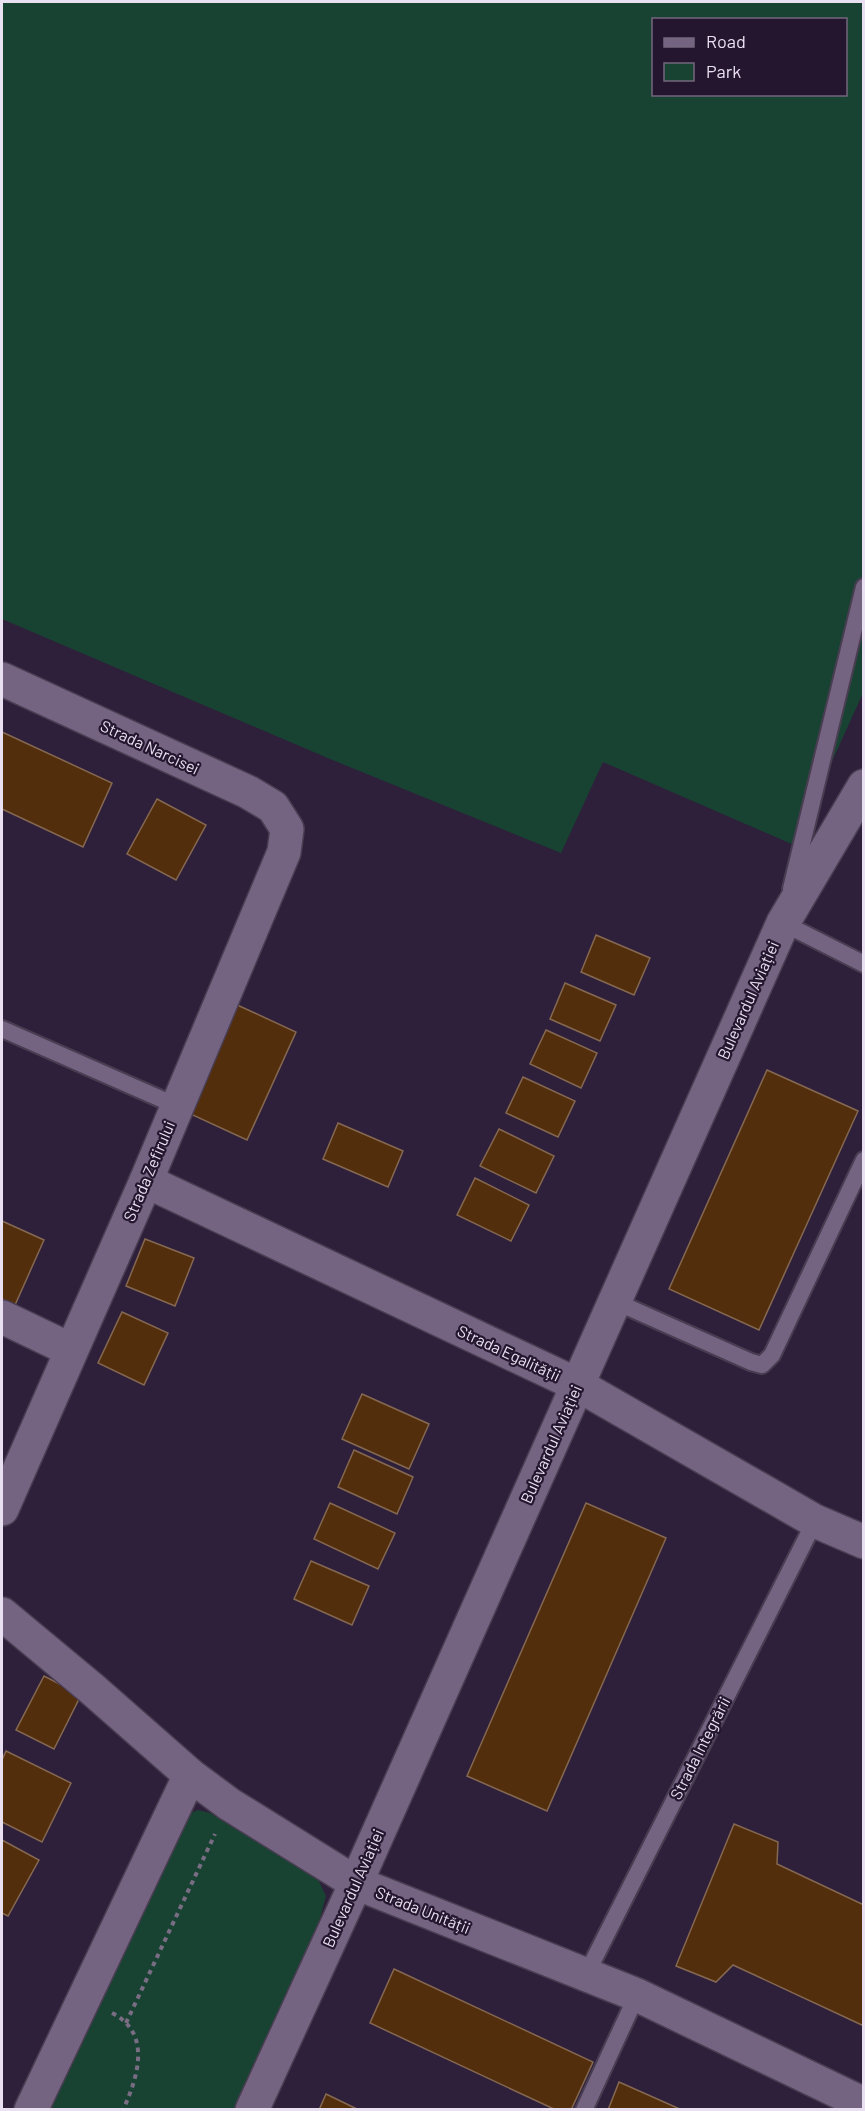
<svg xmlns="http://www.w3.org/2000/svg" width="865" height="2111" font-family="Barlow,sans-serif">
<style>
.green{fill:#184332;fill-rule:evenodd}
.building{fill:#532e0c;stroke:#856851;stroke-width:1.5}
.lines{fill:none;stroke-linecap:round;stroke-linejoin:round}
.service-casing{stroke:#493d52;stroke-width:20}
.minor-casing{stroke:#493d52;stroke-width:36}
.tertiary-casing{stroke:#493d52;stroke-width:36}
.path{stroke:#796d83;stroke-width:4;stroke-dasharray:4.5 4.5;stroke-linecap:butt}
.service{stroke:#746482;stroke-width:16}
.minor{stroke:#746482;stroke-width:33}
.tertiary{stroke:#746482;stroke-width:33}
.labels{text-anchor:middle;stroke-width:4.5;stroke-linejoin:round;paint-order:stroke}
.street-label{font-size:16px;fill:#e9e0f1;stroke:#24162f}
</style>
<rect width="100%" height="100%" fill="#2e203a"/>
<g class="green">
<path d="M 2,2 L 863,2 L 863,693 L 794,845 L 603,762 L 561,853 L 330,759 L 2,619 ZM 654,20 L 846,20 L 846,94 L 654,94 Z"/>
<polygon points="198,1810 210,1813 317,1877 326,1896 315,1937 236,2109 46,2110 186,1815"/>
</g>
<g class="building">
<polygon points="2,732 112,783 83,847 2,809"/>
<polygon points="157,799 206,825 176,880 127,854"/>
<polygon points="596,935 650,958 634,995 581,972"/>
<polygon points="565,983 616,1005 600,1041 550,1019"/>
<polygon points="233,1003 296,1032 247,1140 184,1111"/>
<polygon points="546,1030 597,1053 581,1088 530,1064"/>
<polygon points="767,1070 858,1111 759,1330 669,1289"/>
<polygon points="523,1077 575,1101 558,1137 506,1113"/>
<polygon points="338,1123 403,1151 388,1187 323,1159"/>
<polygon points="499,1129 554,1156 536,1193 480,1166"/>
<polygon points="475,1178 529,1205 511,1241 457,1215"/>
<polygon points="2,1221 44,1240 15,1305 2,1299"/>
<polygon points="145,1239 194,1258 175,1306 126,1286"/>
<polygon points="122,1312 168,1333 144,1385 98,1363"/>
<polygon points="362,1394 429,1424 409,1469 342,1439"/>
<polygon points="354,1450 413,1477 397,1514 338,1487"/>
<polygon points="330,1503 395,1533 378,1569 314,1539"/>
<polygon points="586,1503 666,1538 547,1811 467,1776"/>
<polygon points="311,1561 369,1586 352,1625 294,1599"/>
<polygon points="44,1676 81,1695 54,1749 16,1730"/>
<polygon points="6,1751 71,1783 42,1842 2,1822 2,1760"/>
<polygon points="734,1824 778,1842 777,1864 864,1905 864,2026 733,1965 716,1982 676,1966"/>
<polygon points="2,1840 39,1860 8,1916 2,1913"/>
<polygon points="394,1969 593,2062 571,2110 556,2110 370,2023"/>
<polygon points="619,2082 682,2110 608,2110"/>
<polygon points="326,2094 359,2110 319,2110"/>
</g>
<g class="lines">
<g class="service-casing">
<g id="service">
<polyline points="791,889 864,587"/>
<polyline points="784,917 783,923 864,964"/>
<polyline points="2,1029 177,1106"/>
<polyline points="614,1301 751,1362 762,1365 772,1355 864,1160"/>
<polyline points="586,1975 815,1521"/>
<polyline points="584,2110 637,1995"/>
</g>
</g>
<g class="minor-casing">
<g id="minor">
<polyline points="2,679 248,792 273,807 287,829 284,852 146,1181 2,1509"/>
<polyline points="146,1181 578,1385 815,1521 864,1542"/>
<polyline points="2,1317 71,1350"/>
<polyline points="2,1614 91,1688 190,1775 229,1804 356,1883 637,1995 864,2104"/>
<polyline points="356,1883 783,923 864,786"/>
<polyline points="31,2110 190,1775"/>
</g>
</g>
<g class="tertiary-casing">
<polyline id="tertiary" points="252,2110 356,1883"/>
</g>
<g class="path">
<path d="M 112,2013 C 152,2033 138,2077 123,2110"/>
<polyline points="126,2023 215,1834"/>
</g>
<use href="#service" class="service"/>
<use href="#minor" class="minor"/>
<use href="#tertiary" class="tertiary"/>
</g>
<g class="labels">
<g class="street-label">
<text transform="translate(150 747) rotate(25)" y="6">Strada Narcisei</text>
<text transform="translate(748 1000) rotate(-66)" y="6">Bulevardul Aviației</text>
<text transform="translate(149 1171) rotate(-67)" y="6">Strada Zefirului</text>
<text transform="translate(509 1353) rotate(25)" y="6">Strada Egalității</text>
<text transform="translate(551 1444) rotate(-66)" y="6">Bulevardul Aviației</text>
<text transform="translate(700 1748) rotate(-63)" y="6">Strada Integrării</text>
<text transform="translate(353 1888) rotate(-66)" y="6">Bulevardul Aviației</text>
<text transform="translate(423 1910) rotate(22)" y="6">Strada Unității</text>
</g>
</g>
<rect width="865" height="2111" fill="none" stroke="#e9e0f1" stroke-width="6"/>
<rect x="652" y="18" width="195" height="78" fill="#24162f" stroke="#73677d" stroke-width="1.5"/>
<rect x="664" y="38" width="30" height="9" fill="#746482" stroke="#73677d" stroke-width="1.5"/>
<text x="706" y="48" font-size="18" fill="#e9e0f1">Road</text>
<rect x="664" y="63" width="30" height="18" fill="#184332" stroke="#73677d" stroke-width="1.5"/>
<text x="706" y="78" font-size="18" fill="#e9e0f1">Park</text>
</svg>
